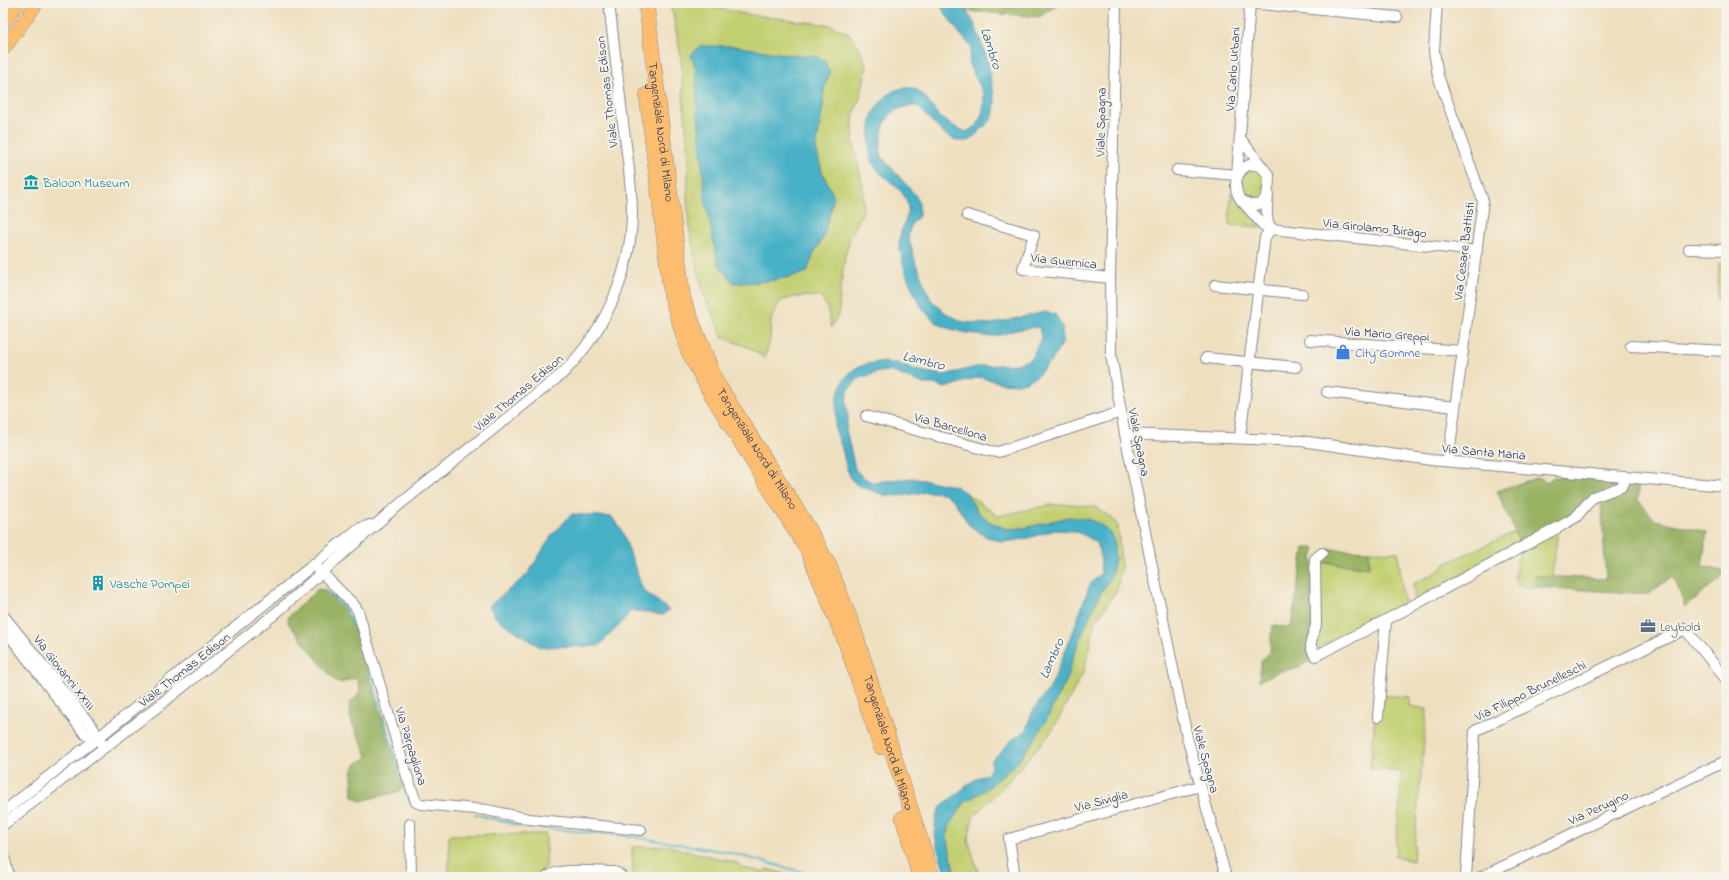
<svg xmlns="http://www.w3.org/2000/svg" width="1729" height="880" font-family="'Indie Flower',sans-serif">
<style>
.green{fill:#c2cf71;stroke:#6e7f68;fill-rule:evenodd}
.forest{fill:#99b263;stroke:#5a7060}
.water{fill:#48b1c7;stroke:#327092}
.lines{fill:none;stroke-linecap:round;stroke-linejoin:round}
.stream{stroke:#48b1c7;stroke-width:2}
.minor-casing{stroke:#84878e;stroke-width:12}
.major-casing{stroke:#84878e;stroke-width:14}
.highway-casing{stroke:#84878e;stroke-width:16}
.minor{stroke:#fff;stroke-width:10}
.major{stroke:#fcbd6f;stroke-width:13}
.highway{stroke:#fcbd6f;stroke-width:15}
.labels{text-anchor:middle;stroke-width:4;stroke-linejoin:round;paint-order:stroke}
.street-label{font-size:13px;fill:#1b2f5e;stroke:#f7f3e8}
.culture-label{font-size:13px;fill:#0d838f;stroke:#f7f3e8;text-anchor:start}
.shop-label{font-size:13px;fill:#366cbe;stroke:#f7f3e8;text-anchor:start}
.service-label{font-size:13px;fill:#4e5e75;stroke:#f7f3e8;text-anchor:start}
.water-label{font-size:14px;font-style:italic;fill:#28567e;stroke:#f7f3e8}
</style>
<rect width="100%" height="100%" fill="#f7f3e8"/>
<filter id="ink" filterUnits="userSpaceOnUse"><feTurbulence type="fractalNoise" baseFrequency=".025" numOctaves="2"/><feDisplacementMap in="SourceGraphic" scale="8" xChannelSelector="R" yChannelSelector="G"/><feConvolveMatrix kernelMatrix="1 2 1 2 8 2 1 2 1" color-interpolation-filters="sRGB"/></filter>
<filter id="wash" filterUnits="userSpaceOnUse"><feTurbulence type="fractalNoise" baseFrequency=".012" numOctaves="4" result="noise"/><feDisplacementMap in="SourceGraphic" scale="16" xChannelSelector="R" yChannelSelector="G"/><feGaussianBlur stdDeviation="0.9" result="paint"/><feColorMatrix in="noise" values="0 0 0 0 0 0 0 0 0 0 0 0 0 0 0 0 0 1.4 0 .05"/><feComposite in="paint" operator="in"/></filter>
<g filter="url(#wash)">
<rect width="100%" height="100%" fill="#eedfbf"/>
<g class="green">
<path d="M 668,3 L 692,3 L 739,13 L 829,25 L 848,33 L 859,46 L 867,67 L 860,98 L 853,117 L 853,142 L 863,187 L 863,211 L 850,238 L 845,256 L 840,290 L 839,314 L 831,327 L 827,306 L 819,296 L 795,297 L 780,301 L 771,319 L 770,339 L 765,358 L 746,346 L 723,338 L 704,295 L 691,238 L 687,199 L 689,159 L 683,95 L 681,57 L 673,13 ZM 717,46 L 734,46 L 789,55 L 815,56 L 824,60 L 830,73 L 824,89 L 823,106 L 816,148 L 822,172 L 834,197 L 823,238 L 814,253 L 806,272 C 783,280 758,283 734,283 L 700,127 L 696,70 L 692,55 Z"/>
<polygon points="1250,169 1257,169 1265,177 1265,189 1259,199 1254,201 1243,197 1240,189 1241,177"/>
<polygon points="1231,193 1261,227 1229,225"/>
<polygon points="1719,263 1726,264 1726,301 1717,300"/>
<polygon points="966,493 998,516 1049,505 1071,504 1095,507 1113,519 1118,526 1121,567 1117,590 1095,622 1084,671 1052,731 1002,788 973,817 968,840 980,877 959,877 953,867 947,836 950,824 965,802 985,790 1033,742 1049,715 1057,697 1066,682 1072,660 1088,619 1101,592 1111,577 1115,559 1114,541 1110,533 1069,517 1025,528 1007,529 990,522 978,512"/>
<polygon points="1558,531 1552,577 1537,576 1534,587 1518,586 1514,577 1520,550"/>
<polygon points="1514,532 1520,543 1415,600 1413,584 1441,570 1445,564"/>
<polygon points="1369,551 1398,552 1404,605 1315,649 1314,644 1318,562 1369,567"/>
<polygon points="1377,695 1410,697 1409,706 1427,709 1413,861 1395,857 1402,772 1370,769"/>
<polygon points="546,834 546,867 537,877 449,877 449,835"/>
<polygon points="668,846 737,863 743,868 764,872 766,869 798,877 633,877 632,847"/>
</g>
<g class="forest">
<polygon points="950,3 1061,3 1039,17 968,11"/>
<polygon points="1539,477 1547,482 1554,477 1615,479 1616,486 1591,496 1579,505 1570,517 1520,543 1497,491"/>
<polygon points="1629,481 1638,482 1638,500 1655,520 1707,532 1702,566 1726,572 1726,574 1685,607 1676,582 1671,577 1649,594 1534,587 1536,576 1606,579 1601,498 1622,491"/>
<polygon points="1304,548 1315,548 1312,558 1314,659 1294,669 1280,671 1259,681 1261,661 1270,652 1272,626 1291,627"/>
<polygon points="1329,549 1369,551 1369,567 1318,562 1324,557"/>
<path d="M 318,589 L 325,590 L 345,609 L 358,636 L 402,780 L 403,788 L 397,792 L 360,801 L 353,796 L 352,774 L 354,766 L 367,757 C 363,738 346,723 350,703 C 360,695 363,687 355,678 L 341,683 L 334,680 L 288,623 L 289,616 Z"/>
</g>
<g class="water">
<path d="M 938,3 L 961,3 L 973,21 L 987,57 L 995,102 L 993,118 L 969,141 L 957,141 L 943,133 L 917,106 C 885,105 880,128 881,156 L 916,196 L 919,204 L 919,216 L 911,225 L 908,236 L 916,264 L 931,300 L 946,313 L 963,322 L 992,324 L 1045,312 L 1055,314 L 1062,326 L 1062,344 L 1052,360 L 1037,376 L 1026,382 L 1018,384 L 1002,383 L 979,377 L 945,388 L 934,384 L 924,384 L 890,371 L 879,372 L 858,379 L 849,389 L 846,400 L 848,417 L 846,429 L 855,469 L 864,478 L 874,483 L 890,480 L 912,478 L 955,486 L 966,493 L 978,512 L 990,522 L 1006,529 L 1025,528 L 1069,517 L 1087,519 L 1100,524 L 1110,533 L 1114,541 L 1115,559 L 1111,577 L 1101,592 L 1088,619 L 1072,660 L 1066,682 L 1057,697 L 1049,715 L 1033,742 L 1014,766 L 985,790 L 965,802 L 950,824 L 947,836 L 953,867 L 959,877 L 947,877 C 940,857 929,830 939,810 C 943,802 951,799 957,794 C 969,784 974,778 988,774 L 992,765 L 991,761 L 1012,740 L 1026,730 L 1032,712 L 1051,686 L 1073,632 L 1090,584 L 1101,573 L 1100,550 L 1095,542 L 1086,536 L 1074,531 L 1055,530 L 1025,539 L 1003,542 L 985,536 L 969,525 L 954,501 L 944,493 L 927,492 L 898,496 L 884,495 L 857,485 L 851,479 L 846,466 L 842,448 L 835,429 L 837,397 L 844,379 L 854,369 L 867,364 L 879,362 L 897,363 L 919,371 L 944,375 L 981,366 L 1017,364 L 1031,359 L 1041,338 L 1039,327 C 1030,328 1021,329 1012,331 C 1006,333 998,336 992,336 C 986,337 979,335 974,334 C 962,332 950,330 939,324 C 917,312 903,269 899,245 C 898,231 909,219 908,207 C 905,186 883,181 873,164 C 867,155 869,127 872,116 C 874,109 888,92 896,90 C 922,81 926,102 940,117 C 948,124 957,128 966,132 L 977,126 L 983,111 L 984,94 L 969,65 L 971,47 L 957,30 Z"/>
<path d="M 700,46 L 734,46 L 789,55 L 815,56 L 824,60 L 830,73 L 824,89 L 823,106 L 816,148 L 822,172 L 834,197 L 823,238 L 814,253 L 807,272 C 783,280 758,283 733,283 L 718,264 L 705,199 L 697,103 L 696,70 L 691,55 Z"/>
<polygon points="572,514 612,517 622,531 643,590 669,610 663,615 630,610 625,619 599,646 540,647 496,618 489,606 527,575 552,535"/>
</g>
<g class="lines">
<g class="stream">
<polyline points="325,590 345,609 358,636 402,780 411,803"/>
<polyline points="475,814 522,826 635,837 727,852 821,877"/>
</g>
</g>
</g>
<g filter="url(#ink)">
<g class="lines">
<g class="minor-casing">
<g id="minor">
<polyline points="1116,3 1110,278 1111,355 1125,434 1187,737 1226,877"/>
<polyline points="1250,3 1397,17"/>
<polyline points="1437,3 1434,51 1438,76 1483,201 1448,461"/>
<polyline points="1240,138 1263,168"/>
<path d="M 1249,165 C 1259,164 1264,168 1269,176 C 1269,196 1264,214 1241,200 C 1232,188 1235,171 1249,165 Z"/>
<polyline points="1177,170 1237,175 1250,3"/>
<path d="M 1268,195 C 1267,206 1265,219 1271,229"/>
<polyline points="1241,200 1263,225 1271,229 1477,251"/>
<polyline points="967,215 1034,235 1023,269 1110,278"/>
<polyline points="1689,249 1726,250"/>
<polyline points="1215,285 1302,294"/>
<polyline points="1310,340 1463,351"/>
<polyline points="1631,346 1726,351"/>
<polyline points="1206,358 1296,367"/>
<polyline points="1327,392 1455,407"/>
<polyline points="866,416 990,451 998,452 1121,412"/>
<polyline points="1125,434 1301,441 1431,460 1726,486"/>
<polyline points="1240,437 1265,237 1271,229"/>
<polyline points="1322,553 1315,559 1316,625 1311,642 1311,647 1315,656 1386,620 1561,526 1576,517 1593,497 1621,487 1624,483 1625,477"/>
<polyline points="313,564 354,605 358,611 405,770 416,802 421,804 487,810 529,819 641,830"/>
<polyline points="3,615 93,728 100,742"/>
<polyline points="3,627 85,734 97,738"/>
<polyline points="1378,717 1386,620"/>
<polyline points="3,812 104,733 358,529 370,525 375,526"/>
<polyline points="410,824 411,877"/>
<path d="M 3,825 L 156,708 L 276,613 L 389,513 L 563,373 C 605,330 631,274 632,214 C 632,184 627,153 623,123 C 618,83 614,43 609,3"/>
<polyline points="3,853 9,877"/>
<path d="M 547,877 C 558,867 598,872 614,872 L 617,873 L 622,877"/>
<polyline points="1015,877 1009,839 1200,786"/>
<polyline points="1466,877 1475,731 1685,629 1726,679"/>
<polyline points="1481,877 1726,761"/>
</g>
</g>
<g class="major-casing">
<g id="major">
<polyline points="3,24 18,3"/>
<polyline points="3,50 37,3"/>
</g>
</g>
<g class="highway-casing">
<g id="highway">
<path id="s1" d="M 646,3 L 683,299 L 715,380 L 809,529 L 830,568 L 854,630 L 932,877"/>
<polyline points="647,95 671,294 688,350 709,390 808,551 846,643 881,747"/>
<polyline points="903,818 920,877"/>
</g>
</g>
<use href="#minor" class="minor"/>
<use href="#major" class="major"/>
<use href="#highway" class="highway"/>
</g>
</g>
<defs>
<g id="museum-bare" transform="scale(1.2)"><path d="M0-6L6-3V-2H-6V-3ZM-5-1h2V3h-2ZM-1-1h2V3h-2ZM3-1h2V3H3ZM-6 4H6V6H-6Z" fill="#0f9aa8" stroke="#f7f3e8" stroke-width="2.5" paint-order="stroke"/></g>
<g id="shop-bare" transform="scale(1.2)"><path d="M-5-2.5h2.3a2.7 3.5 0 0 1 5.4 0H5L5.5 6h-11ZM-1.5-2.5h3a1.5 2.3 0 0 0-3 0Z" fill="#3f7fe0" stroke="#f7f3e8" stroke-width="2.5" paint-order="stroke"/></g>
<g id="building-bare" transform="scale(1.2)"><path d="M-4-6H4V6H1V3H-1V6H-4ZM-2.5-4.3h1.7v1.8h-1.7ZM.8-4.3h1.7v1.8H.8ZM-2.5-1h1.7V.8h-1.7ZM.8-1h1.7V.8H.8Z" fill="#0f9aa8" stroke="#f7f3e8" stroke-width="2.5" paint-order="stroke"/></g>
<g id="office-bare" transform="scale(1.2)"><path d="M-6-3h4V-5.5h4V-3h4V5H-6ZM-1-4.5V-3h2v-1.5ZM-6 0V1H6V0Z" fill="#5c6f8a" stroke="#f7f3e8" stroke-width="2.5" paint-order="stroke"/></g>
</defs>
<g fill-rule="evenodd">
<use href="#museum-bare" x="31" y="182"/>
<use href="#shop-bare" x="1343" y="352"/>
<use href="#building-bare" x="98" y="583"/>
<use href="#office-bare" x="1648" y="626"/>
</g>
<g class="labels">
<g class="street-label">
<text transform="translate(1232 69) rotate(-86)" y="5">Via Carlo Urbani</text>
<text transform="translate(606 92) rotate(-97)" y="5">Viale Thomas Edison</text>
<text transform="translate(1100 122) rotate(-89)" y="5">Viale Spagna</text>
<text dy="5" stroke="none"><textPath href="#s1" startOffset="130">Tangenziale Nord di Milano</textPath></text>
<text transform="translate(1375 227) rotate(6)" y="5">Via Girolamo Birago</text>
<text transform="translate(1463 251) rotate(-83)" y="5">Via Cesare Battisti</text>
<text transform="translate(1064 260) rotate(6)" y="5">Via Guernica</text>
<text transform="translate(1387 333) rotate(4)" y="5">Via Mario Greppi</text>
<text transform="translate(518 392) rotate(-40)" y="5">Viale Thomas Edison</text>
<text transform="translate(951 426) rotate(16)" y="5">Via Barcellona</text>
<text transform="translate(1140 442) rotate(79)" y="5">Viale Spagna</text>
<text dy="5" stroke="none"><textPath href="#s1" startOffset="466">Tangenziale Nord di Milano</textPath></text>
<text transform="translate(1484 451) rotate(5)" y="5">Via Santa Maria</text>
<text transform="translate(184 669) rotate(-38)" y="5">Viale Thomas Edison</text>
<text transform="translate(65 672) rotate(52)" y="5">Via Giovanni XXIII</text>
<text transform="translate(1530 690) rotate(-26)" y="5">Via Filippo Brunelleschi</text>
<text dy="5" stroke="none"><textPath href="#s1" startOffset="790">Tangenziale Nord di Milano</textPath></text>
<text transform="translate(412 746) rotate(73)" y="5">Via Parpagliona</text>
<text transform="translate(1207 759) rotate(75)" y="5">Viale Spagna</text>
<text transform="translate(1101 800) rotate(-15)" y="5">Via Siviglia</text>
<text transform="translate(1598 807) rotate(-25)" y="5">Via Perugino</text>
</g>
<g class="culture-label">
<text x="43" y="187">Baloon Museum</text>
<text x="110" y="588">Vasche Pompei</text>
</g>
<g class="shop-label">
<text x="1355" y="357">City Gomme</text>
</g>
<g class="service-label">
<text x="1660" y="631">Leybold</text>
</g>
<g class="water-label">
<text transform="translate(992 48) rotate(72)" y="5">Lambro</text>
<text transform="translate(924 360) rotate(14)" y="5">Lambro</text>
<text transform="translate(1051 658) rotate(-66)" y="5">Lambro</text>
</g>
</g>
<rect width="1729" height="880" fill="none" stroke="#f7f3e8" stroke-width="16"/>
</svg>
